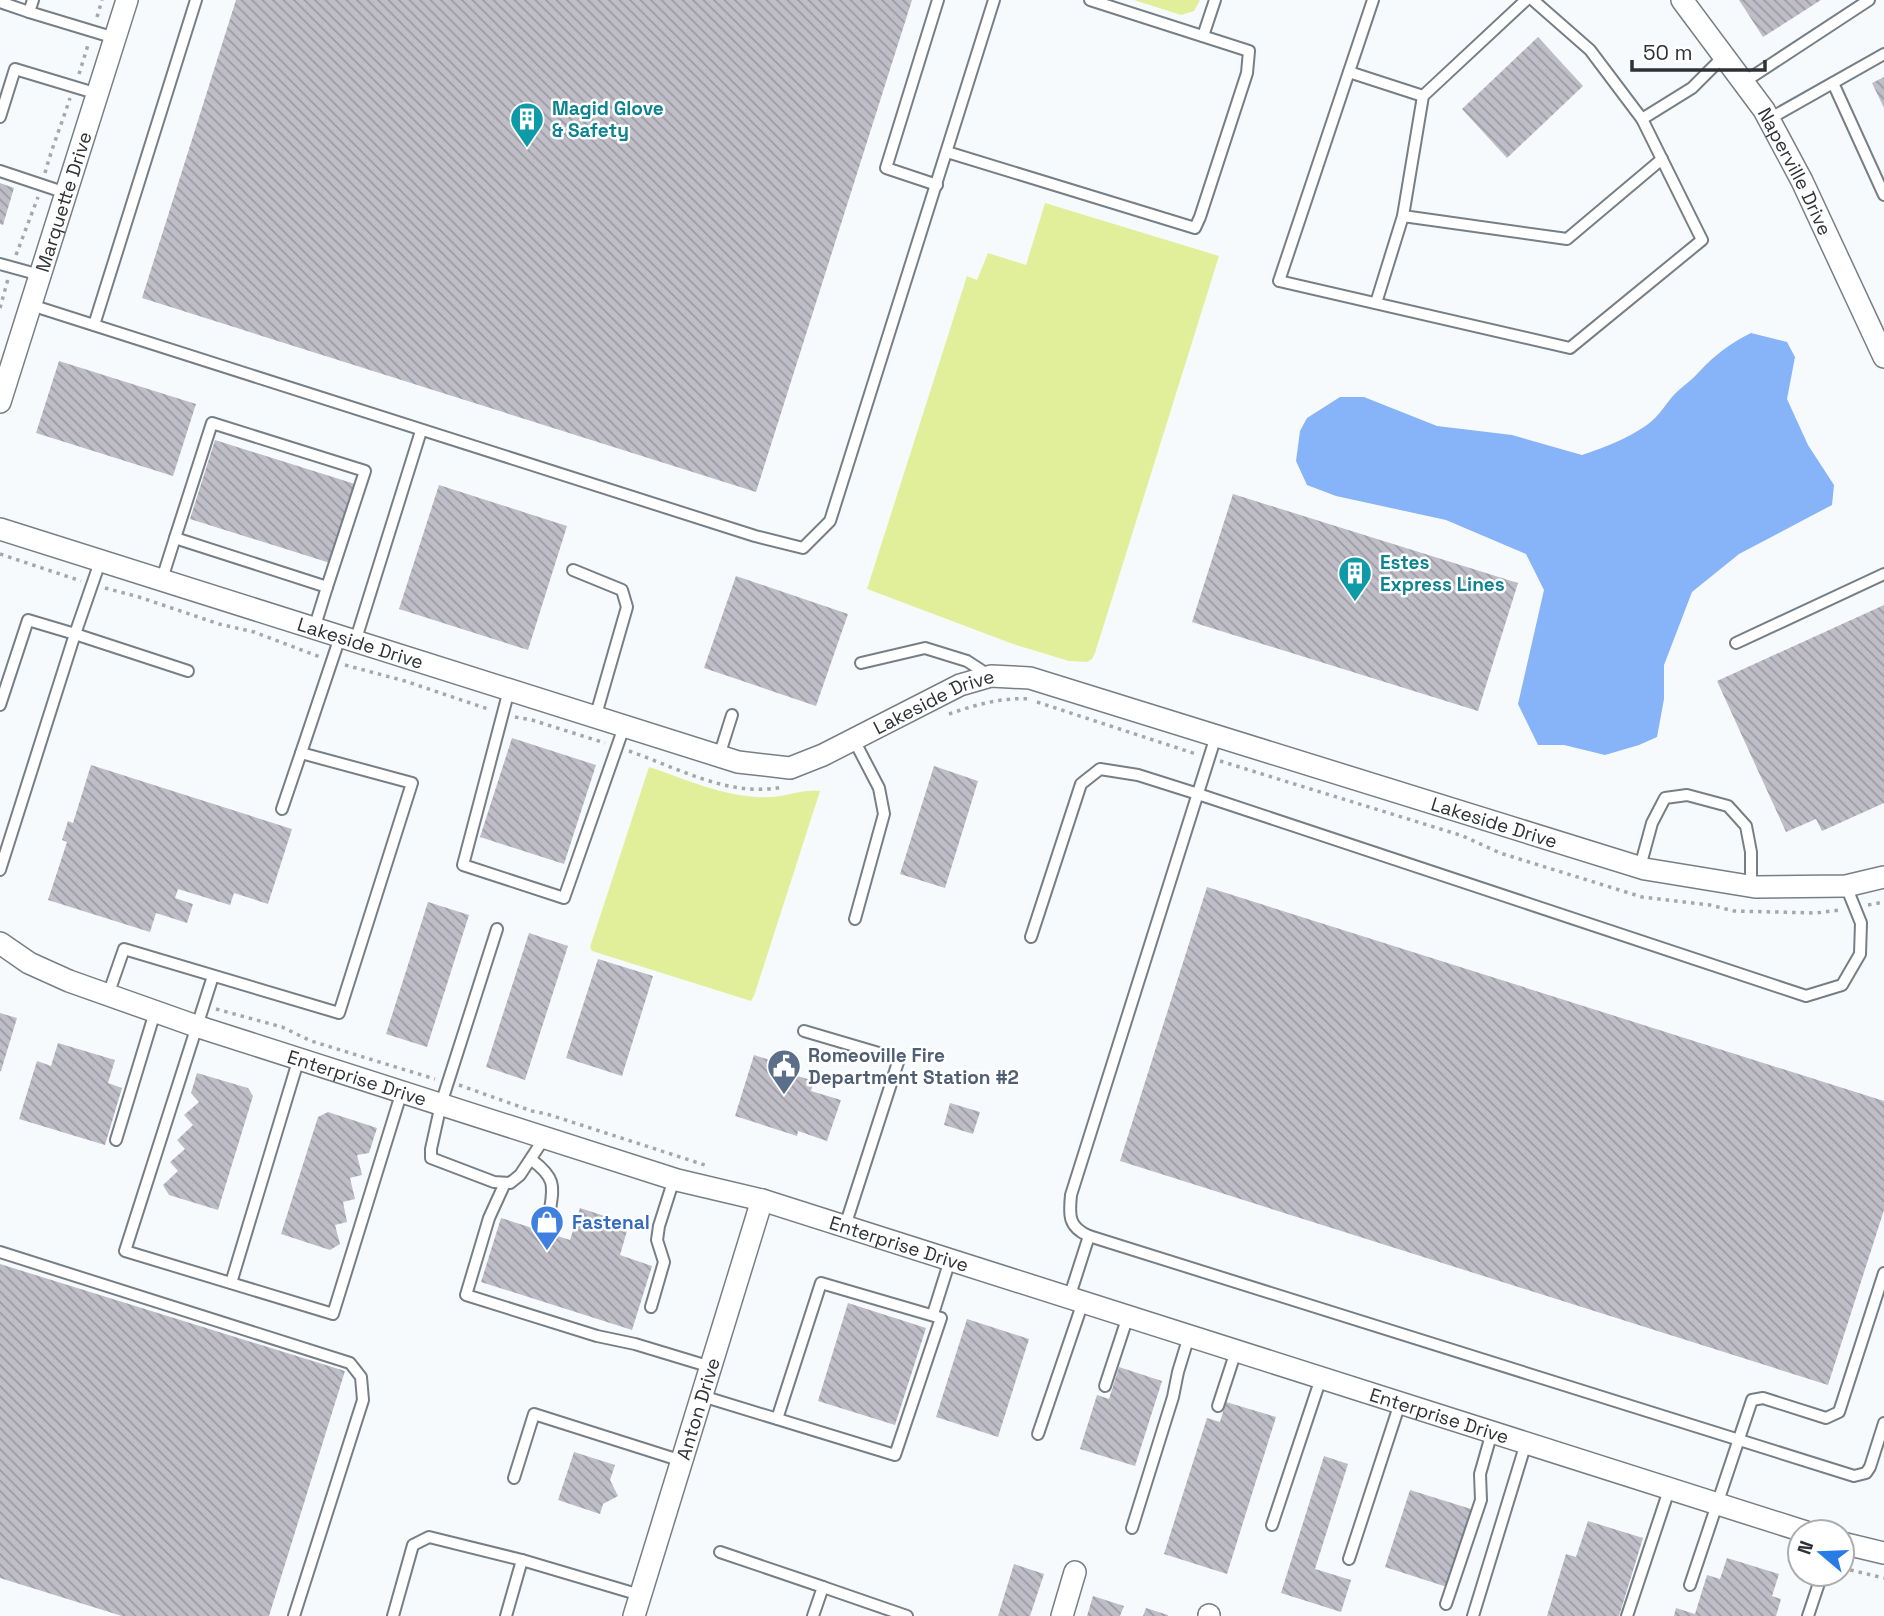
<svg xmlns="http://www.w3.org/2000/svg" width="1884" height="1616" font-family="'Space Grotesk',sans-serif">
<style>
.grass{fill:#e1ef9a}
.water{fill:#87b3f8}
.building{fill:url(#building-back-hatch)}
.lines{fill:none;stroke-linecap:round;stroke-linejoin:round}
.service-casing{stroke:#777f86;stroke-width:14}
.minor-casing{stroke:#777f86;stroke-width:24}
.path{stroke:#a5a8ab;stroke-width:3.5;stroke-dasharray:3.5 5;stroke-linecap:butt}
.service{stroke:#fff;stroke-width:10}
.minor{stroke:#fff;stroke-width:21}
.labels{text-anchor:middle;stroke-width:5;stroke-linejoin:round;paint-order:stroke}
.culture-label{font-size:19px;font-weight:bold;fill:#0d838f;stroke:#fff;text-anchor:start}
.street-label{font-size:19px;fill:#2e3135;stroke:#fff}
.service-label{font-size:19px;font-weight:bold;fill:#4e5e75;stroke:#fff;text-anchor:start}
.shop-label{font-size:19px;font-weight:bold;fill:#366cbe;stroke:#fff;text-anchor:start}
</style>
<defs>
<pattern id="building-back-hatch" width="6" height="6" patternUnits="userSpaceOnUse" patternTransform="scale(1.75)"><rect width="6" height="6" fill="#bfbdc7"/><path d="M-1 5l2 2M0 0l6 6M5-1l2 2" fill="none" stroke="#9c9aa2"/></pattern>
</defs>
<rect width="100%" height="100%" fill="#f7fafd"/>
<g class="grass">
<polygon points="1134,0 1200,0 1194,11 1181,15"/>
<polygon points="1045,203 1219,256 1095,653 1092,659 1087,662 1069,661 1013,644 867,589 967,276 977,280 988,253 1026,265"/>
<path d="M 649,767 C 689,780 727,799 771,797 C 787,796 803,789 820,791 L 754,996 L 751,1001 L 592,951 L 590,947 Z"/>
</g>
<path class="water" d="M 1751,333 L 1787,342 L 1795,357 L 1787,399 L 1808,445 L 1834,485 L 1832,505 L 1739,554 L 1692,592 L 1664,665 L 1664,699 L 1657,737 L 1639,745 L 1605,755 L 1564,745 L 1538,745 L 1518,704 L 1544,590 L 1526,554 L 1446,520 L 1336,496 L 1307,485 L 1296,461 L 1300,431 L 1307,418 L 1340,397 L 1364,397 L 1437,426 L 1512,435 L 1582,455 C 1604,448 1639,434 1655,418 C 1661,412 1666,404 1672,397 C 1680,388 1691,381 1699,372 C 1716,354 1729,344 1751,333 Z"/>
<g class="building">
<polygon points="236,0 912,0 756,492 142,298"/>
<polygon points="1739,0 1821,0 1763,37"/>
<polygon points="1538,37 1583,86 1507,158 1462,109"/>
<polygon points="1884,77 1884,108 1872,83"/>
<polygon points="0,183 14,188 3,225 0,224"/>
<polygon points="59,361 196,404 173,476 36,433"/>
<polygon points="215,440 355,484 330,563 190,519"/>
<polygon points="439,485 567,526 528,650 399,609"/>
<polygon points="1233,494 1518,583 1478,711 1192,622"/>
<polygon points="736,576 848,614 816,706 704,668"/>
<polygon points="1884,605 1884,803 1822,831 1816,819 1786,832 1717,681"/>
<polygon points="512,738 596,765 564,864 480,837"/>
<polygon points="91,765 292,829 268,904 234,893 230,905 178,889 175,898 193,904 187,923 156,913 150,932 48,900 67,842 62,840 68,821 73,823"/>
<polygon points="934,766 978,781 945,888 900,874"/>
<polygon points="1207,887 1884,1101 1884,1210 1828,1385 1120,1161"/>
<polygon points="428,902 469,915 427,1047 386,1034"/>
<polygon points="529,933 568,946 525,1080 486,1067"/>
<polygon points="598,959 653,976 622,1076 566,1058"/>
<polygon points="0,1013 17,1018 1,1071 0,1071"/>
<polygon points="58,1043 115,1060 108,1083 122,1088 105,1145 19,1119 37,1061 51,1066"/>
<polygon points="754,1055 773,1061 771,1068 814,1081 811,1091 841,1100 827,1141 798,1131 797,1136 735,1116"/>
<polygon points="197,1073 248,1088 253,1096 218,1210 169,1195 163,1185 178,1171 170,1162 185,1149 177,1140 193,1125 184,1115 199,1102 191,1093"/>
<polygon points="950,1103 980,1112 973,1134 944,1125"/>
<polygon points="328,1112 377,1128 369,1153 357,1155 362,1175 350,1178 355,1199 343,1202 347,1222 335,1225 340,1244 330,1250 281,1234 318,1117"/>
<polygon points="580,1208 629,1224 620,1255 652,1266 632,1330 481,1282 501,1218 570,1240"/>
<polygon points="0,1264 345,1371 269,1616 122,1616 0,1578"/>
<polygon points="848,1303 926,1328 895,1425 818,1401"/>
<polygon points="967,1319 1029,1339 998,1437 936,1417"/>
<polygon points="1119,1367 1162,1381 1135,1466 1080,1449 1097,1395 1109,1399"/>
<polygon points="1226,1402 1276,1417 1227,1574 1164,1554 1207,1418 1220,1422"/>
<polygon points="574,1452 615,1465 610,1480 618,1496 603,1504 600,1514 558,1500"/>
<polygon points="1324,1456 1348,1464 1315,1569 1351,1580 1341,1612 1281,1593"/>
<polygon points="1410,1490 1471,1509 1447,1587 1385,1567"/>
<polygon points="1588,1521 1643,1538 1619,1616 1547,1616 1566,1554 1576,1557"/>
<polygon points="1727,1558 1779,1574 1772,1596 1781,1599 1776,1616 1674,1616 1676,1608 1695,1614 1707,1575 1720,1579"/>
<polygon points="1014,1564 1044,1574 1030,1616 998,1616"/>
<polygon points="1093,1596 1124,1606 1120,1616 1087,1616"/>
<polygon points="1146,1608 1168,1615 1168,1616 1143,1616"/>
</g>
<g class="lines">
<g class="service-casing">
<g id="service">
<polyline points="33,0 29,12 115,38"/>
<polyline points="1373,0 1279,281 1570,348 1702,240 1642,119"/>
<polyline points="1526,0 1423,96 1403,216 1567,239 1662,159"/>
<polyline points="1533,0 1590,50 1642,119 1692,88 1724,56"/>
<polyline points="0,2 29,12"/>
<polyline points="1203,36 1215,0"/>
<polyline points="1349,72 1423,96"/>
<polyline points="1744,82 1869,0"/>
<polyline points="1833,83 1884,195"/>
<polyline points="0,117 15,69 98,94"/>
<polyline points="1769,119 1884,54"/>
<polyline points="947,152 1195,228 1200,217 1247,73 1249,51 1090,0"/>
<polyline points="0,171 66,193"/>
<polyline points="937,185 886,168 938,0"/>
<polyline points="0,264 40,275"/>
<polyline points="1376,303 1403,216"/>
<polyline points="31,305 755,536 803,548 830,521 994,0"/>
<polyline points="94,325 196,0"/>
<polyline points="175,538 212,423 365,471 327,587"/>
<polyline points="101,559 75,634 188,671"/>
<polyline points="573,570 622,590 627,607 595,718"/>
<polyline points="162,579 175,538 327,587 314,629"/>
<polyline points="355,642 421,431"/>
<polyline points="1736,643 1884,574"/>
<polyline points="861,663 925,648 967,661 990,676"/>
<polyline points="509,690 463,865 564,898 624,727"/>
<polyline points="0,705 28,620 75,634 0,870"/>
<polyline points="854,740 879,788 884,814 855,919"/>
<polyline points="719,756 732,715"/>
<polyline points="282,809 301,753"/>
<polyline points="1640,867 1652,823 1665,798 1687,795 1728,806 1746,826 1751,852 1751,886"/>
<polyline points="497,929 441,1104 431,1149 431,1158 494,1182 510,1183 520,1175 545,1137"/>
<polyline points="1031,937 1081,784 1100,769 1138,775 1198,794 1806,996 1842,985 1860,954 1861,923 1846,886"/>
<polyline points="213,976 125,1251 333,1314 402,1091"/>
<polyline points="108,995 124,949 339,1013 412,783 301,753 340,637"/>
<polyline points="804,1031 899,1059 845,1226"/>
<polyline points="116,1140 155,1012"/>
<path d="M 532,1160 C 558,1180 553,1187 549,1217"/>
<polyline points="505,1183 489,1218 466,1295 597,1336 635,1344 711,1367"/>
<polyline points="1089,1236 1854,1476 1866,1473 1870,1467 1884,1423"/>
<polyline points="0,1252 350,1363 361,1377 363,1400 294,1616"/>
<polyline points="231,1283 299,1058"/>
<path d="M 1069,1298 L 1089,1236 C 1068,1227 1069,1215 1071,1195 L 1216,736"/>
<polyline points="651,1307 664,1262 657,1240 659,1226 674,1179"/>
<polyline points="933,1314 950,1260"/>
<polyline points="1105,1386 1128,1316"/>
<polyline points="702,1396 895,1455 941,1318 821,1283 777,1419"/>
<polyline points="1218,1406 1236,1351"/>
<polyline points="1038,1434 1083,1302"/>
<polyline points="514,1478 534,1414 682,1461"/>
<polyline points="1272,1525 1321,1378"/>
<polyline points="1132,1528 1173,1397 1178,1372 1189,1336"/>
<polyline points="720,1552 823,1587 813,1616"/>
<polyline points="1349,1559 1400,1403"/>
<polyline points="1690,1585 1752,1400 1763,1398 1826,1418 1839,1412 1884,1273"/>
<polyline points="823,1587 907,1616"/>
<polyline points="1446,1604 1481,1500 1480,1474 1492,1432"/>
<polyline points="393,1616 413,1545 429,1537 522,1560 640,1595"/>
<polyline points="506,1616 522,1560"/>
<polyline points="1473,1616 1526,1443"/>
<polyline points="1627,1616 1669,1490"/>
<polyline points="1808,1616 1822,1574"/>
</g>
</g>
<g class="minor-casing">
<g id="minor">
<path id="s1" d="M 1682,0 L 1764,110 L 1802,181 L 1884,357"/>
<path id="s2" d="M 0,402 L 127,0"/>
<path id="s3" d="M 0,529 L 738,762 L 790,768 L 823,755 L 960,685 L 991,676 L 1030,678 L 1645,869 L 1755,887 L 1846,886 L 1884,877"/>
<path id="s4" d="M 0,943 L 29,963 L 69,981 L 196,1026 L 677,1180 L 762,1200 L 1806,1532"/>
<polyline points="1842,1543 1884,1553"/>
<path id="s5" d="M 634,1616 L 762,1200"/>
<polyline points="1062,1616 1075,1572"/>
<polyline points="1209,1616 1209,1615"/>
</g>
</g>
<g class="path">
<polyline points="97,17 102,0"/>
<polyline points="79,74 88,45"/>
<path d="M 45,173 C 52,147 62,123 70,98"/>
<polyline points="16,255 38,197"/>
<polyline points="0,308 8,279"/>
<polyline points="0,554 81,581"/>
<polyline points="105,588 139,597 219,624 254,632 320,657"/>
<polyline points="345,665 405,681 491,710"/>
<polyline points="1037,702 1196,754"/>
<path d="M 949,714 C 975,705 1002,697 1030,699"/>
<polyline points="515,717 532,720 605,743"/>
<path d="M 629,751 C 678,768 730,798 783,787"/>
<polyline points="1220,761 1463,836 1500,853 1642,897 1710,905 1734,911 1816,913 1840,910"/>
<polyline points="1868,905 1884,902"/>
<polyline points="216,1009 282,1027 311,1041 435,1079"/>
<polyline points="459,1085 532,1111 547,1114 708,1166"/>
<polyline points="1842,1568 1884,1578"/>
</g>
<use href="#service" class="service"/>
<use href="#minor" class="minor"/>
</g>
<defs>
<g id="building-pin" transform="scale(1.75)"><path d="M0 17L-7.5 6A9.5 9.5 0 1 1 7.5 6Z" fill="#0f9aa8" stroke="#fff"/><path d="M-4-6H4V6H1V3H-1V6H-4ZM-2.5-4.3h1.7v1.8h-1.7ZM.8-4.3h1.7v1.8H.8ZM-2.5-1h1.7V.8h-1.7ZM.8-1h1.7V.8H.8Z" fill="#fff"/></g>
<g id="civic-pin" transform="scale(1.75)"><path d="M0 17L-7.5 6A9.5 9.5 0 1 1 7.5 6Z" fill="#5c6f8a" stroke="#fff"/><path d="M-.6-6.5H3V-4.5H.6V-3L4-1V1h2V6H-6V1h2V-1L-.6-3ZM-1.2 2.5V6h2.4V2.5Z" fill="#fff"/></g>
<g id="shop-pin" transform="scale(1.75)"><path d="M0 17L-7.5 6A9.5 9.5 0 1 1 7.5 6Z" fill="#3f7fe0" stroke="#fff"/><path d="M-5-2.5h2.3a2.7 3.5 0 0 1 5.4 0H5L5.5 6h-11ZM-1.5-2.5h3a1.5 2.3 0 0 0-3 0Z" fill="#fff"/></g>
</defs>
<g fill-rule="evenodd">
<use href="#building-pin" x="527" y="119"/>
<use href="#building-pin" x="1355" y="573"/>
<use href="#civic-pin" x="784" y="1066"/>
<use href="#shop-pin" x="547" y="1222"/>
</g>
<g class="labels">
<g class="culture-label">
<text x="552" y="115">Magid Glove<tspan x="552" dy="22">&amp; Safety</tspan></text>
<text x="1380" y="569">Estes<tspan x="1380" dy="22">Express Lines</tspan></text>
</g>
<g class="street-label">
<text dy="7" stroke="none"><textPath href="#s1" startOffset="206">Naperville Drive</textPath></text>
<text dy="7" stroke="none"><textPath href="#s2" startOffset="210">Marquette Drive</textPath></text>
<text dy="7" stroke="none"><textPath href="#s3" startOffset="378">Lakeside Drive</textPath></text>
<text dy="7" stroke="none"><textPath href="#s3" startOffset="985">Lakeside Drive</textPath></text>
<text dy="7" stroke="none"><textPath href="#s3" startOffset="1573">Lakeside Drive</textPath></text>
<text dy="7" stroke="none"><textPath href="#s4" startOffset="383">Enterprise Drive</textPath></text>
<text dy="7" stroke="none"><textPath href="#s4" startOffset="950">Enterprise Drive</textPath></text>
<text dy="7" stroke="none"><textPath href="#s5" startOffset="217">Anton Drive</textPath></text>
<text dy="7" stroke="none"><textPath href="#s4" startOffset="1517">Enterprise Drive</textPath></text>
</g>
<g class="service-label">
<text x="808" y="1062">Romeoville Fire<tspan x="808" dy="22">Department Station #2</tspan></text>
</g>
<g class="shop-label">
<text x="572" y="1229">Fastenal</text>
</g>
</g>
<g transform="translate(1821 1553) rotate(289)"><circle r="33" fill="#ffffff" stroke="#abadae" stroke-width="2"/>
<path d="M0-5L12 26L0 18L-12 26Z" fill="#277ce6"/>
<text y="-10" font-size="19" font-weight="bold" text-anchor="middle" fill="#2e3135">N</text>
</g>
<path d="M1632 60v10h133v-10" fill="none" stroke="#2e3135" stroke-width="3.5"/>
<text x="1643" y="60" font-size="21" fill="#2e3135" stroke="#ffffff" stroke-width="5" paint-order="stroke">50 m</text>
</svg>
